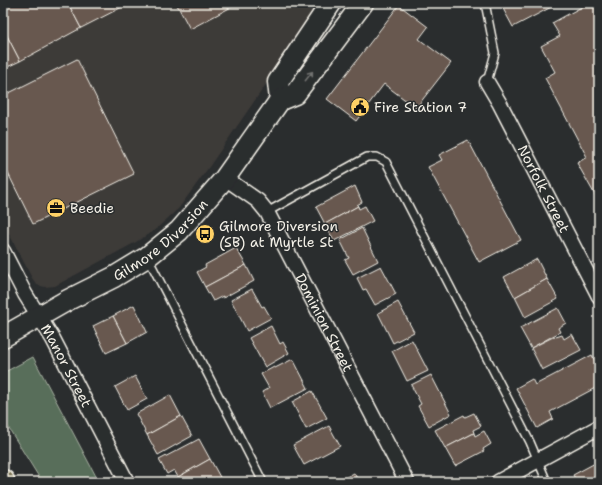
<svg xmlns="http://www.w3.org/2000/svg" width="602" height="485" font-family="'Shantell Sans',sans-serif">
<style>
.built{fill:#3d3a38}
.green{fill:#596e5a;stroke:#a6b0a1}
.building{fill:#685850;stroke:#f4f1e8}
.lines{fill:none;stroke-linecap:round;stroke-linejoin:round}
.service-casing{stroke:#f4f1e8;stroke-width:10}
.minor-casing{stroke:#f4f1e8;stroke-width:17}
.secondary-casing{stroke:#f4f1e8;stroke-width:23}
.motorway-casing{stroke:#f4f1e8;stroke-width:25}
.service{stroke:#2a2d2e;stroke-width:7}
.minor{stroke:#2a2d2e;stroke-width:14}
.secondary{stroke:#2a2d2e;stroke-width:20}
.motorway{stroke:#736c4b;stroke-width:22}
.oneway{stroke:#71726f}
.labels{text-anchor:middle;stroke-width:3;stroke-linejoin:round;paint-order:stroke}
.poi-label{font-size:14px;fill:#f4f1e8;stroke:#2a2d2e;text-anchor:start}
.street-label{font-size:14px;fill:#f4f1e8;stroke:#2a2d2e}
</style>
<rect width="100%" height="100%" fill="#2a2d2e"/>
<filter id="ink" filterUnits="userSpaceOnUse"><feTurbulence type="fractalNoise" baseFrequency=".025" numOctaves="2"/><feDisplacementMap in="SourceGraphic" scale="8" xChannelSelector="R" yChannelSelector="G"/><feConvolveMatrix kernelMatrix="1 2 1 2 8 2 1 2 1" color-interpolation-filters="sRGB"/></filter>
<g filter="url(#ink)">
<polygon class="built" points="3,3 322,3 209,167 179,208 155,230 136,242 55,286 45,287 37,285 32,278 3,222"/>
<g class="green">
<polygon points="3,288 9,299 3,312"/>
<polygon points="33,357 99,482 42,482 3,419 3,373"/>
</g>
<g class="building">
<polygon points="3,3 68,3 81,28 20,61 3,28"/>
<polygon points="68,3 130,3 81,28"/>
<polygon points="176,3 239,3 190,29"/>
<polygon points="500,3 559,3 513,27"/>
<polygon points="589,3 599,3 599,70 597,71 599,74 599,202 577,163 587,157 545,78 555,72 541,46 560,36 552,23"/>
<polygon points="399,5 428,27 419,39 451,63 416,108 384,84 356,121 327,99"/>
<polygon points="3,28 20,61 3,69"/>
<polygon points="77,59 134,174 33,224 3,163 3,96"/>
<polygon points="468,140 521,240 479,262 428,167 442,160 439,155"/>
<polygon points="355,186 362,202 357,205 358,206 325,224 316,207"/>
<polygon points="358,206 359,209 365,206 373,221 334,241 325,224"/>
<polygon points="362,228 378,261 353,274 345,260 349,258 340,240"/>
<polygon points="236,248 246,265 205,287 197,272 206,267 205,265"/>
<polygon points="537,259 547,279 515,297 504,277"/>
<polygon points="246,265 254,281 223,298 223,296 213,301 205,287"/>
<polygon points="381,266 396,294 375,305 366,289 363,290 357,278"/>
<polygon points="547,279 558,299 525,317 515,297"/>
<polygon points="252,289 262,307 264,306 271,318 247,331 231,300"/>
<polygon points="398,302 414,332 393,343 378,313"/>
<polygon points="134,305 147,332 127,343 113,316"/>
<polygon points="558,308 566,323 558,328 560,332 531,348 520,328"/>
<polygon points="113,316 127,343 106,353 93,326"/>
<polygon points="271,326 280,344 283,342 289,353 265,367 249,338"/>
<polygon points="572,334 581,350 542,370 531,348 555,336 556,337 562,335 564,339"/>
<polygon points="412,340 428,371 407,381 392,351"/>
<polygon points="592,355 599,369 599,386 550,412 553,419 537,428 516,388 532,379 535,385"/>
<polygon points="293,359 308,388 270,408 262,392 269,388 261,374 274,367 275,368"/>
<polygon points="431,375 451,414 429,426 418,406 421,404 411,385"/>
<polygon points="135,376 147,399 127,410 115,387"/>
<polygon points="312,391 327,418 306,429 292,402"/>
<polygon points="170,395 181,416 147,435 136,414"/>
<polygon points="474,413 481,426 473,430 474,433 445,448 435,430 464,415 465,417"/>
<polygon points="181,416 192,436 158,455 147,435"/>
<polygon points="329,426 340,446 304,465 293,445"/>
<polygon points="484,431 491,444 483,449 484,451 455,466 445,448 474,433 475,436"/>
<polygon points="199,439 210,459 178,477 174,470 167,474 159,460"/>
<polygon points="210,459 221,479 215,482 181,482 178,477"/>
<polygon points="599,461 599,482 577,482 573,475"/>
<polygon points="354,473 359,482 337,482"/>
</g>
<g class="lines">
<g class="service-casing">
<g id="service">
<polyline points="485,3 495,53 487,82"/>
<polyline points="267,212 367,157 377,157 386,162 530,442 547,482"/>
<polyline points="148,258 263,482"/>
</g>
</g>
<g class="minor-casing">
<g id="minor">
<path id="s1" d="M 487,82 L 500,104 L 599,296"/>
<path id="s2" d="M 225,178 L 258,201 L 267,212 L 407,482"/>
<path id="s3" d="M 3,251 L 25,294 L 53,339 L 127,482"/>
<polyline points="498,482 599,427"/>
</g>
</g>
<g class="secondary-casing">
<g id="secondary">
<polyline points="280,100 278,82 331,3"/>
<path id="s4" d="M 3,337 L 68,300 L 114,277 L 147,257 L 179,231 L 225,178 L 280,100 L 295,94 L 363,3"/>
</g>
</g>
<g class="motorway-casing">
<polyline id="motorway" points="3,481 3,482"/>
</g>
<use href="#service" class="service"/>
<use href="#minor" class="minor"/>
<use href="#secondary" class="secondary"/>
<use href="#motorway" class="motorway"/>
</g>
<defs><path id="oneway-shaft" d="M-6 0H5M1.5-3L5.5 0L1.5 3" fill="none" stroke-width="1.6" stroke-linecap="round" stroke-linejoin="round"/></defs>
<use class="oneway" href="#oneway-shaft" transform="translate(309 76) rotate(-52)"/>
</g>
<defs>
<g id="civic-disc" transform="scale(1)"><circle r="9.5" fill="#ffd166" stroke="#2a2d2e"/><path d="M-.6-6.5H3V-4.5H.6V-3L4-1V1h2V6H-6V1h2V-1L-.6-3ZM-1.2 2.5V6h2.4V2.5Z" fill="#111"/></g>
<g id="office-disc" transform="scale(1)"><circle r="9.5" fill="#ffd166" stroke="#2a2d2e"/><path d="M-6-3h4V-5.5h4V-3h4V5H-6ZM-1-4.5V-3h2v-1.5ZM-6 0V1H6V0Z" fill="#111"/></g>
<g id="bus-disc" transform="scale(1)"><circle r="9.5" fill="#ffd166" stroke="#2a2d2e"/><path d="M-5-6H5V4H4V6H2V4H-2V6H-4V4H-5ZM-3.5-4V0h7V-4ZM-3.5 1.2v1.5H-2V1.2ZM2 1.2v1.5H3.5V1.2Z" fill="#111"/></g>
</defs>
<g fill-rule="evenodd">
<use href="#civic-disc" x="360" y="107"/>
<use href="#office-disc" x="56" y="208"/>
<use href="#bus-disc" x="205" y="234"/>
</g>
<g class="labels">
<g class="poi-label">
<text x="374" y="112">Fire Station 7</text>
<text x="70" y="213">Beedie</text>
<text x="219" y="231">Gilmore Diversion<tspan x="219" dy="16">(SB) at Myrtle St</tspan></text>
</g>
<g class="street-label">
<text dy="5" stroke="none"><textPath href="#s1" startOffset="121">Norfolk Street</textPath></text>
<text dy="5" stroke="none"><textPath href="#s4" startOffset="186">Gilmore Diversion</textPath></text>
<text dy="5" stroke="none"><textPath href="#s2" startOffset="179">Dominion Street</textPath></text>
<text dy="5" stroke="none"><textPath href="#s3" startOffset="131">Manor Street</textPath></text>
</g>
</g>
<rect width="602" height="485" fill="none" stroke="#2a2d2e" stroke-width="16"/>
<rect x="8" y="8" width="586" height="469" fill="none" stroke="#f4f1e8" stroke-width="1.5" filter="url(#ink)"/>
</svg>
